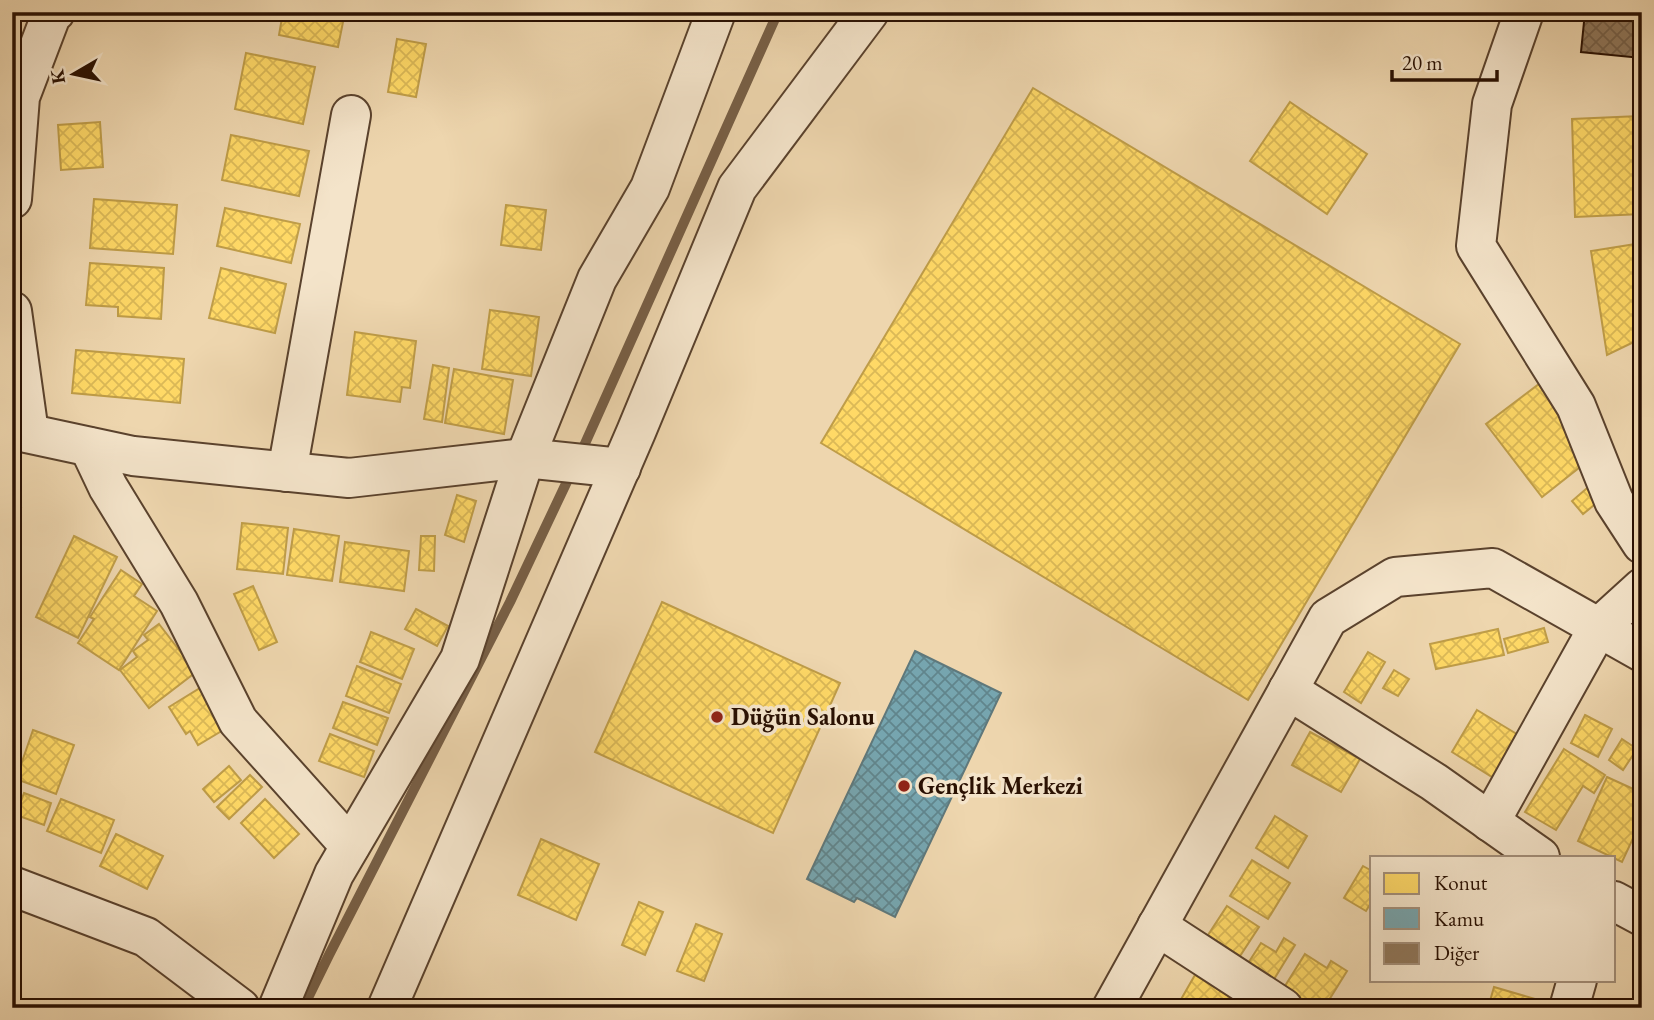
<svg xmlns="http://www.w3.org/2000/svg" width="1654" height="1020" font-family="'EB Garamond',serif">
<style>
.homes{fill:url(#homes-cross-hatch);stroke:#bf9d48;stroke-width:2}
.public{fill:url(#public-cross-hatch);stroke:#5f787b;stroke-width:2}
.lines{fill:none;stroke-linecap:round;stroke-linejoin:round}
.stream{stroke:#775f46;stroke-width:10}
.building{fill:url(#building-cross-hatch);stroke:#291002;stroke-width:2}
.minor-casing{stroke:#5a422d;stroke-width:42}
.minor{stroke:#f4e4ca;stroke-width:38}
.poi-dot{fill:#8f2418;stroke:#f4e4ca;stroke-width:2.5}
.labels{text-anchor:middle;stroke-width:7;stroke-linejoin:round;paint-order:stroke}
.poi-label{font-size:24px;font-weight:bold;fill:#291002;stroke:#f4e4ca;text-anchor:start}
</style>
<defs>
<pattern id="homes-cross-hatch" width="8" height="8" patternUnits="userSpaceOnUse" patternTransform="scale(1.75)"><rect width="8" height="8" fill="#ffd966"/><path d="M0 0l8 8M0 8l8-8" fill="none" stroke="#dbb957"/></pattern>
<pattern id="public-cross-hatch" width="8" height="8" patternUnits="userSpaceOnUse" patternTransform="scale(1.75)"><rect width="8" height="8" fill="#76a5af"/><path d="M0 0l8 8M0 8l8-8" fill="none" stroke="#61858c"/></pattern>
<pattern id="building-cross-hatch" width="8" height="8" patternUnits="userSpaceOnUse" patternTransform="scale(1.75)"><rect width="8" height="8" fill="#8f775b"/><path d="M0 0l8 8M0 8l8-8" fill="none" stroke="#756049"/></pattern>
</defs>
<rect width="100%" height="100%" fill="#eed6ae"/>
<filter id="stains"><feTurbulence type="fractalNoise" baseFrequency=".00286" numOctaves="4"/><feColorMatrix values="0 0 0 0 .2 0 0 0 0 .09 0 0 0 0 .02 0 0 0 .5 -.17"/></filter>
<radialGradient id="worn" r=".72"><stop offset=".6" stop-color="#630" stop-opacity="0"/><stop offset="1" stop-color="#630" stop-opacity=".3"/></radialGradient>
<g class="homes">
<polygon points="283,12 345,12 338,47 279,35"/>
<polygon points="397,39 426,44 416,97 388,92"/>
<polygon points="246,53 315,67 303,124 235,109"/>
<polygon points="1033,88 1460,344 1248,700 821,443"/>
<polygon points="1290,102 1367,154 1327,214 1250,161"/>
<polygon points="1639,116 1642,214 1575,217 1572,119"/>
<polygon points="100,122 103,167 61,170 58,125"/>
<polygon points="231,135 309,151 299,196 222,180"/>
<polygon points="94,199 177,205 173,254 90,248"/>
<polygon points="506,205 546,210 541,250 501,245"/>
<polygon points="225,208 300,224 291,263 217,246"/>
<polygon points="1642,243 1642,338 1607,355 1591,251"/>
<polygon points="90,263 164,268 161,319 118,316 118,307 86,305"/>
<polygon points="221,268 286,284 275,333 209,318"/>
<polygon points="490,310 539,317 531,376 482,369"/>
<polygon points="355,332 416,341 410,388 402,387 400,402 347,395"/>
<polygon points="76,350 184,359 180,403 72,393"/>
<polygon points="433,365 449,368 442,422 424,419"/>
<polygon points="454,369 513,380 504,434 445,423"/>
<polygon points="1539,384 1594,456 1542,497 1486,424"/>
<polygon points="1593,483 1604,497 1583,514 1572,501"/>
<polygon points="457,495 476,501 464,542 445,535"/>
<polygon points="12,506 21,508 12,547"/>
<polygon points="242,523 288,528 283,574 237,569"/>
<polygon points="294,529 339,536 332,581 287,575"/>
<polygon points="74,536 117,557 78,638 36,617"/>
<polygon points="421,536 435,536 434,571 419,570"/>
<polygon points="345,542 409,551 404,591 340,582"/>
<polygon points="121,570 142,584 134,596 157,611 119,670 78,643 94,619 90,617"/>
<polygon points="253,586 277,642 259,650 234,594"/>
<polygon points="662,602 840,683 773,833 595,752"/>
<polygon points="416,609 448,626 437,646 405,629"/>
<polygon points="159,624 196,672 149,708 120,670 137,657 133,651 148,640 144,635"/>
<polygon points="1544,628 1548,642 1508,653 1504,639"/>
<polygon points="1498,629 1504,655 1436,669 1430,644"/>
<polygon points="371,632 414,649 402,679 360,662"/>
<polygon points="1368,652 1385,662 1361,703 1344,692"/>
<polygon points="357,666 401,684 389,713 346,696"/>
<polygon points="1394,670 1409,679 1398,696 1383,688"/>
<polygon points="205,685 230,726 198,745 190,731 186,734 169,707"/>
<polygon points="343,702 388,718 377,745 333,728"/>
<polygon points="1477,710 1525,739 1500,782 1452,752"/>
<polygon points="1585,715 1612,729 1598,757 1571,743"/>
<polygon points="33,730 74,745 56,794 16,779"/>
<polygon points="1310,732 1360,759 1341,792 1292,765"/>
<polygon points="330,734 374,751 364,777 319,761"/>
<polygon points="1622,739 1637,749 1623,770 1609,760"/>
<polygon points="1564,749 1605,775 1594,793 1583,786 1556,830 1525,812"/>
<polygon points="229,766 241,780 214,802 203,789"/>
<polygon points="250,775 262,787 229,819 217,807"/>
<polygon points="1607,777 1642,793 1642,819 1622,862 1578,841"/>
<polygon points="24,793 51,803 44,825 16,815"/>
<polygon points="61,799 114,820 101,853 47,831"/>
<polygon points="265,799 299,834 274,858 241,823"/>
<polygon points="1275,816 1307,836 1288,868 1256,848"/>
<polygon points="116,834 163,856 147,889 100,866"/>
<polygon points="541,839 599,864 576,920 518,895"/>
<polygon points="1252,860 1290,883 1268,919 1230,896"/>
<polygon points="1363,866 1372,871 1372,887 1370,892 1372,893 1372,901 1366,911 1344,898"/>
<polygon points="639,902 663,912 645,955 622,945"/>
<polygon points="1227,906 1259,927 1240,956 1208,935"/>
<polygon points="696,924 722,934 704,981 677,971"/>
<polygon points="1284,938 1295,945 1271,984 1245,968 1261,943 1276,952"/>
<polygon points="1641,945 1642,945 1642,983 1635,982"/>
<polygon points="1305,954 1327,968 1331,961 1347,971 1324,1008 1303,1008 1280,994"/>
<polygon points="1195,975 1232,998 1226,1008 1176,1008"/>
<polygon points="1494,987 1552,1004 1551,1008 1488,1008"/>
</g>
<polygon class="public" points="915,651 1001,693 895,917 857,898 854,902 807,879"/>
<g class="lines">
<g class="stream">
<polyline points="579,457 778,12"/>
<polyline points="303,1008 329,955 510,602 572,471"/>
</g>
</g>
<polygon class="building" points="1585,12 1642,12 1641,58 1581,52"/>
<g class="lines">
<g class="minor-casing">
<g id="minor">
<polyline points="1524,12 1492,104 1476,246 1576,406 1614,501 1642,544"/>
<polyline points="12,199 20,97 52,13 55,12"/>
<polyline points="12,311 29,433"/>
<polyline points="12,430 133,456 349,478 525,458 621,468"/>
<polyline points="89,447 108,487 179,603 238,721 350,846"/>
<polyline points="287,472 351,115"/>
<polyline points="1288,690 1434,782 1540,857"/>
<polyline points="1490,822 1598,628 1642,588"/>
<polyline points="12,886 146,937 240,1008"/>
<polyline points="1614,901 1642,916"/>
<polyline points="1157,926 1283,1008"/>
<polyline points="278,1008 334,874 460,659 525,458 597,279 650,188 716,12"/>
<polyline points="387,1008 636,432 737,188 869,12"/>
<polyline points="1112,1008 1328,618 1395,577 1493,568 1642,652"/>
<polyline points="1569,1008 1577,980"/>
</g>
</g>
<use href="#minor" class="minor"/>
</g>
<g class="poi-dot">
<circle cx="717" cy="717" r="7"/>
<circle cx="904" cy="786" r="7"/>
</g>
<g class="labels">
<g class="poi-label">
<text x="731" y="725">Düğün Salonu</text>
<text x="918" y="794">Gençlik Merkezi</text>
</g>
</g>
<rect width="1654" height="1020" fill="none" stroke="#eed6ae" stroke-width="42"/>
<rect x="14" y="14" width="1626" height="992" fill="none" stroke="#291002" stroke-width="3.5"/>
<rect x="21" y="21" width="1612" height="978" fill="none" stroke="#291002" stroke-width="2"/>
<rect x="1370" y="856" width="245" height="126" fill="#f4e4ca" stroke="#a38f7a" stroke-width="2"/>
<rect x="1384" y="873" width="35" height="21" fill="#ffd966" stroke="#a38f7a" stroke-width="2"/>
<text x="1434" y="890" font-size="21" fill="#291002">Konut</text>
<rect x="1384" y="908" width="35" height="21" fill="#76a5af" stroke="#a38f7a" stroke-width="2"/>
<text x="1434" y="926" font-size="21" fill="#291002">Kamu</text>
<rect x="1384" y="943" width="35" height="21" fill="#8f775b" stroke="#a38f7a" stroke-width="2"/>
<text x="1434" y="960" font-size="21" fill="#291002">Diğer</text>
<g transform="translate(74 74) rotate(261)" stroke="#f4e4ca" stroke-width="5" paint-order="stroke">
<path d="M0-5L12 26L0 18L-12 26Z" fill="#291002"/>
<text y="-10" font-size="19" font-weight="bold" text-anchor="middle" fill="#291002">K</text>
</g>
<path d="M1392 70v10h105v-10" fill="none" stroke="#291002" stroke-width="3.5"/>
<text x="1402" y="70" font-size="21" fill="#291002" stroke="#f4e4ca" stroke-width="5" paint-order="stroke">20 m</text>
<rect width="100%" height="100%" filter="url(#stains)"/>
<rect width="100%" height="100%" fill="url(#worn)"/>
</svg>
